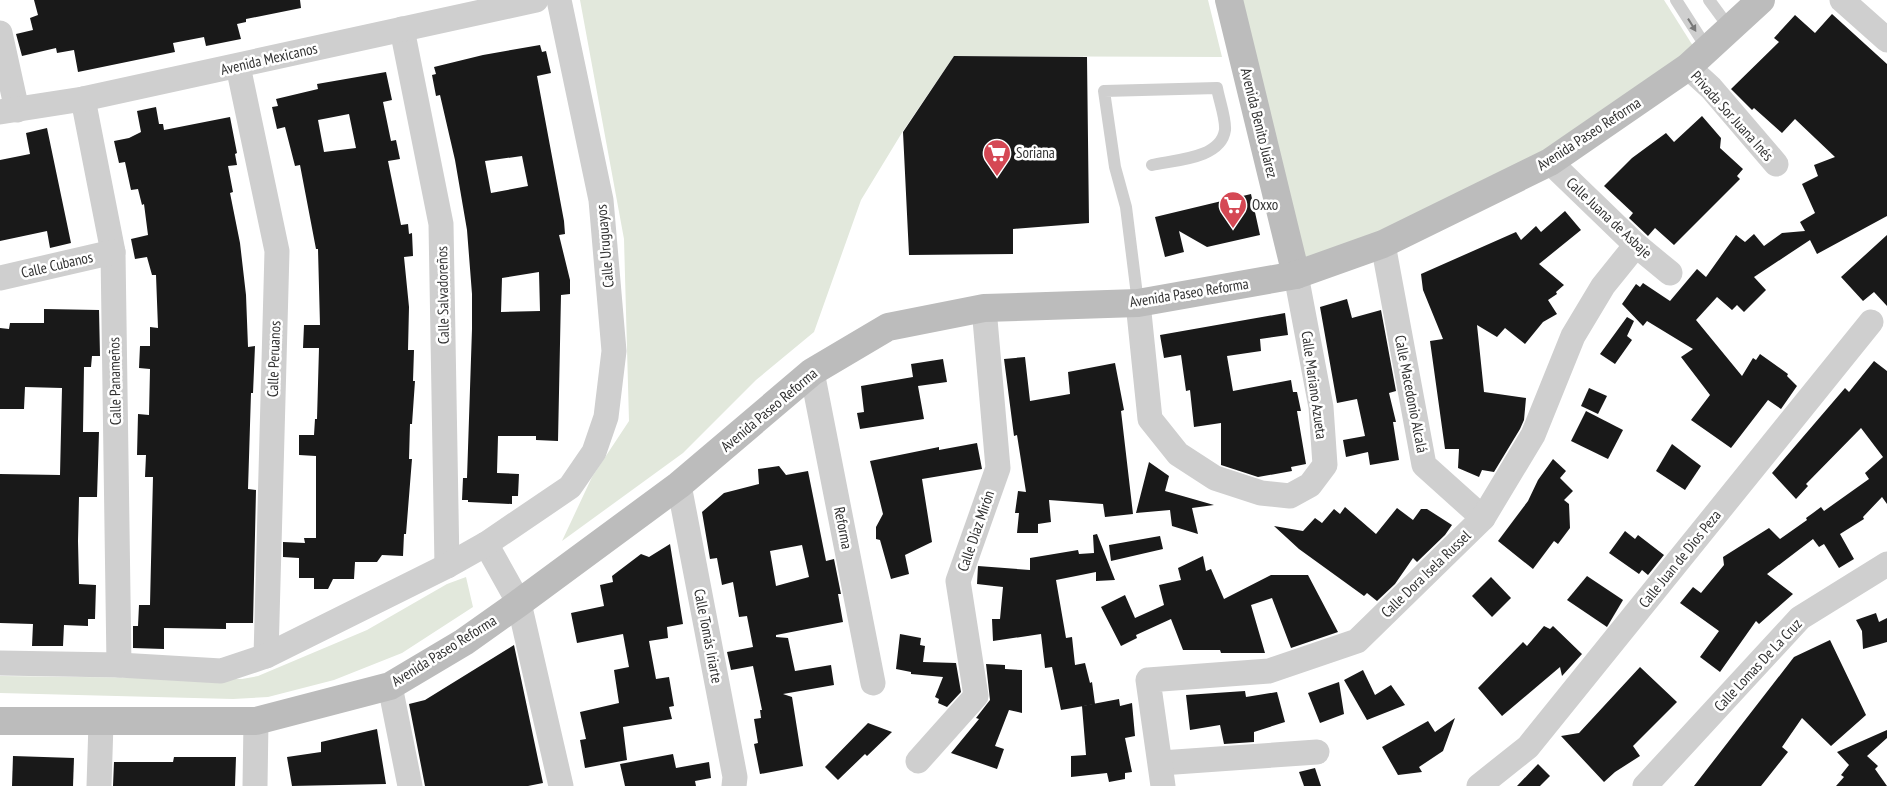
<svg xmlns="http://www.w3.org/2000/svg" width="1887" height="786" font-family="'PT Sans Narrow',sans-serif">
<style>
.green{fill:#e2e8dc}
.building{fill:#191919;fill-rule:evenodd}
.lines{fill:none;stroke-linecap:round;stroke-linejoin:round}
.lane{stroke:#cfcfcf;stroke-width:12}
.street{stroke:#cfcfcf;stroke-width:25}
.secondary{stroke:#bcbcbc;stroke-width:28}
.oneway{fill:#797979}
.labels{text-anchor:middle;stroke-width:5;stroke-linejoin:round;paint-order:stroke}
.street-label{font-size:15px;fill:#323232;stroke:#fff}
.poi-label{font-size:15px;fill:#323232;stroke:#fff;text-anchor:start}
</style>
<rect width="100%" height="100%" fill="#fff"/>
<g class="green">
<polygon points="580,0 1208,0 1222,57 954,56 903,131 861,200 814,332 756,380 683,453 562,541 592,477 629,421 624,239"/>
<polygon points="1229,0 1664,0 1700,57 1550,162 1296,275"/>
<polygon points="466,577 473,607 402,653 334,680 268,697 233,699 0,693 0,676 242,679 258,676 367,630 447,584"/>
</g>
<g class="building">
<polygon points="34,0 300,0 301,8 246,19 246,22 237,24 241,39 206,46 204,37 173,43 175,52 78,72 74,50 57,53 56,48 22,56 16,34 33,30 30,18 38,15"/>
<polygon points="1832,14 1887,64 1887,216 1817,254 1810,240 1754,277 1766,290 1744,312 1737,305 1732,310 1717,297 1696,320 1742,376 1753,358 1756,360 1760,354 1788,374 1787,376 1797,386 1781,409 1768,400 1731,448 1691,420 1710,395 1681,357 1693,349 1647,321 1643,326 1622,304 1636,284 1640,287 1643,283 1670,301 1697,269 1706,277 1736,235 1745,242 1754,234 1764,246 1782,233 1805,231 1800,222 1815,213 1802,184 1818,176 1814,165 1835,157 1795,119 1782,133 1754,108 1752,110 1731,89 1779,42 1774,38 1795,15 1815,33"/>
<path d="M 540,45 L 542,52 L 546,51 L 551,73 L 537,76 L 564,221 L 565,234 L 559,235 L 570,280 L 570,294 L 561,295 L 558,441 L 536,440 L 536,436 L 498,436 L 497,473 L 519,474 L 518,496 L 512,496 L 512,504 L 468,502 L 468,500 L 462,500 L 463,478 L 467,478 L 472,329 L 472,294 L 467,230 L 455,160 L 440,95 L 436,96 L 432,75 L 436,74 L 434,67 L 483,55 ZM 522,156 L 528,186 L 491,193 L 485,161 ZM 539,272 L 540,311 L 501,312 L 502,278 Z"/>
<polygon points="954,56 1087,57 1089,223 1013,229 1013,254 909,255 903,132"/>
<path d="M 386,72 L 392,100 L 383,102 L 391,141 L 396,140 L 400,159 L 388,161 L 401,225 L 408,224 L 409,234 L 412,233 L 413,256 L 404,257 L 409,307 L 408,350 L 414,350 L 413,381 L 415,381 L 412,424 L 410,424 L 409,459 L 412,459 L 406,534 L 404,534 L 403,556 L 382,555 L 377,562 L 355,562 L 354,579 L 333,579 L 328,589 L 314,589 L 314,578 L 299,578 L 299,558 L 283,557 L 283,542 L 305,543 L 304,538 L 316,538 L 316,456 L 299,455 L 299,435 L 314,435 L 315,419 L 317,419 L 319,348 L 303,348 L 304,325 L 320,325 L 318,249 L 316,249 L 300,165 L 295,166 L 285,127 L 277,129 L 272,107 L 278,106 L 276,99 L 318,89 L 317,84 ZM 349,114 L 356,148 L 324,152 L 318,120 Z"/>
<polygon points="156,107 159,124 163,124 164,130 230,117 237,153 235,154 237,165 228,166 233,192 230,193 240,243 246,295 248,347 255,346 253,393 251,393 248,489 256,490 253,623 226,623 226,629 164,628 164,649 133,648 133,626 138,626 139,605 150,605 153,477 145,477 146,455 137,455 138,414 149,415 150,369 139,368 140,346 150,346 150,327 158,328 156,275 152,275 147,257 135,259 131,239 148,235 144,204 142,205 138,189 131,190 125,162 119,163 114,141 129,138 141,132 137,111"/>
<polygon points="1702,116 1721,138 1720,148 1743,169 1737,176 1740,179 1674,245 1655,228 1648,236 1629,218 1633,213 1604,186 1632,158 1666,133 1674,142"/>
<polygon points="47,128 71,243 50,248 47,231 0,241 0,160 30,154 26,133"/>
<polygon points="1251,194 1260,235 1207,247 1179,231 1184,252 1165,257 1155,217"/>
<polygon points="1565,211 1581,230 1539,264 1564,285 1556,292 1557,294 1548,300 1557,314 1543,322 1525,344 1505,328 1497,337 1477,325 1484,392 1526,398 1524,420 1520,429 1494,472 1482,470 1479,477 1458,468 1459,449 1445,449 1430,341 1443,339 1423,290 1421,274 1516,232 1521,240 1536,226 1541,232"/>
<polygon points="1887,235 1887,306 1874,292 1863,301 1841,277"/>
<polygon points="1347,299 1352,318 1381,310 1396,391 1389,393 1396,422 1393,422 1399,460 1370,465 1368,452 1346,457 1343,440 1365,436 1357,399 1337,403 1320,307"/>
<polygon points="44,309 99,310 100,356 92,356 91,367 84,367 83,432 99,432 97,497 79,497 78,541 79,584 96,585 95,619 88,619 88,626 64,625 63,646 32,646 33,624 0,623 0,474 60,475 62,388 25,387 24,409 0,409 0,328 9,329 10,323 44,323"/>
<polygon points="1285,313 1288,335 1260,339 1261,351 1227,356 1233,391 1291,380 1293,392 1297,392 1301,411 1297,411 1306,464 1291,467 1292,471 1258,477 1221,465 1221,423 1194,427 1190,390 1186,391 1181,355 1164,358 1160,335"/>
<polygon points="1627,317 1634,321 1627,336 1632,340 1615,364 1600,354"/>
<polygon points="1025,357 1030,401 1070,394 1068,372 1115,363 1124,410 1121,411 1133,514 1105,517 1103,504 1049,500 1051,522 1038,524 1038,533 1017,533 1019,513 1015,513 1018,491 1026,492 1017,435 1014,436 1004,359"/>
<polygon points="943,359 947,382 918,386 924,419 860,429 857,413 864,412 861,386 913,377 911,364"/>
<polygon points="1874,361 1887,371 1887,504 1882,497 1863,517 1864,519 1840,534 1854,559 1839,568 1824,544 1819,547 1813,539 1767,574 1793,594 1759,624 1756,621 1720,672 1700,657 1719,631 1680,603 1693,587 1701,593 1724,565 1723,557 1769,528 1780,539 1807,520 1806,518 1813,513 1821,507 1824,511 1869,479 1865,473 1883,457 1861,428 1806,484 1808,486 1796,499 1772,473 1845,388 1849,392"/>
<polygon points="1589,388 1607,396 1598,414 1581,406"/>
<polygon points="1586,411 1623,430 1608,459 1571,441"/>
<polygon points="977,443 982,469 922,479 932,542 905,555 909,574 891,579 880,540 876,539 876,527 883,514 870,461 939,447 939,450"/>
<polygon points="1672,444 1701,466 1685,490 1656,471"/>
<polygon points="1553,459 1566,471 1560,478 1573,491 1564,500 1569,504 1570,528 1558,544 1554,541 1533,569 1498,541 1528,501 1538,480"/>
<polygon points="1149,462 1169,476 1165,491 1214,505 1192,508 1198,534 1172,526 1170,510 1136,513"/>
<path d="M 779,466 L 786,475 L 808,471 L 826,561 L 834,559 L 841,594 L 838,594 L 843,622 L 776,635 L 776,637 L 788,638 L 795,671 L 831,665 L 834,685 L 783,694 L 792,697 L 803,766 L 760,774 L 754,744 L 758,743 L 754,719 L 761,718 L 760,710 L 762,710 L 753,666 L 731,670 L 727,652 L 753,647 L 747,616 L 739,617 L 733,582 L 722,585 L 717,558 L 710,559 L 702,512 L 724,493 L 759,484 L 758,469 ZM 802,545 L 809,577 L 776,586 L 770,551 Z"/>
<polygon points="1345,507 1376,534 1397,508 1413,520 1421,509 1427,509 1452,525 1445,535 1417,562 1413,558 1395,584 1377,601 1367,593 1364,596 1299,549 1274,526 1303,531 1315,518 1322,523 1334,509 1340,514"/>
<polygon points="1625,531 1635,539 1638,535 1664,555 1648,575 1642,570 1639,574 1609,553"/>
<polygon points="1097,534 1115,580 1096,581 1096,572 1056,580 1066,638 1072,637 1075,665 1085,663 1090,683 1092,682 1095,704 1061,710 1052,667 1045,668 1041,634 993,641 992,619 1000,619 1003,587 977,584 978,566 1030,570 1030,558 1078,550 1079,554 1094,553 1093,535"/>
<polygon points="1160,536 1163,549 1111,561 1109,545"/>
<polygon points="670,544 683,624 667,627 668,638 649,641 656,679 669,677 674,706 669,707 672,719 623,727 627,760 585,768 580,740 586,739 580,712 619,703 614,670 629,667 623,634 577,643 571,613 604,606 600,585 613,582 612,576 641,554 649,557"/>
<polygon points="1203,556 1206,571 1211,569 1224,599 1271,575 1308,575 1338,632 1291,648 1272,598 1251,605 1265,653 1221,653 1220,650 1183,650 1171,619 1136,635 1137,638 1121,646 1101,607 1125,595 1135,618 1164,605 1159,585 1181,580 1178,568"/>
<polygon points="1587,576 1623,600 1607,627 1567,600"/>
<polygon points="1491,577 1511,598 1492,617 1472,596"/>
<polygon points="1876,613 1879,622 1887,618 1887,642 1863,649 1862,631 1856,620"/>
<polygon points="1544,626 1550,629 1553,626 1582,654 1562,676 1560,667 1502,716 1478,688 1523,642 1527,646"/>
<polygon points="900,634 921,638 920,645 925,646 923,662 956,663 961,692 947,707 938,703 939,699 935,697 943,677 911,674 911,672 896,669"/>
<polygon points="1830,640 1866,715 1831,746 1802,718 1782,747 1788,752 1761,786 1694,786 1794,657"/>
<polygon points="514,645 543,783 528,786 425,786 409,704 425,700"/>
<polygon points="986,664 1005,665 1005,669 1022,670 1022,713 1009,710 995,746 1004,749 997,769 951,753 979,719 976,718 990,700"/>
<polygon points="1640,667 1677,702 1633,746 1640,756 1615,772 1604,782 1561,736 1579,733"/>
<polygon points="1363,670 1375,695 1391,685 1405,705 1367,720 1344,680"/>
<polygon points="1339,682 1344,714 1320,723 1308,693"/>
<polygon points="1245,691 1246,697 1277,692 1285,722 1254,732 1254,742 1224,744 1220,725 1190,730 1186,695"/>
<polygon points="1119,699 1120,706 1132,703 1135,736 1125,738 1132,772 1125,773 1125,779 1109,782 1107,773 1071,777 1071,756 1086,755 1082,706"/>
<polygon points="1455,718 1443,751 1419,767 1422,772 1398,775 1382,747 1428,721 1435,732"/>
<polygon points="868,723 892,732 867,756 865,754 838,780 825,767"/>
<polygon points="377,729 386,784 292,786 287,757 321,752 321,742"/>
<polygon points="1887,730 1887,738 1867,756 1878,766 1875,769 1887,786 1836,786 1844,777 1841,775 1849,765 1837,752"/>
<polygon points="673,754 676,768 709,762 711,778 695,781 696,786 625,786 620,764"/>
<polygon points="13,756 74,758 73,786 12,786"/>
<polygon points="174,757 236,757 235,786 113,786 114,762 173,762"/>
<polygon points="1538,764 1550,776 1540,786 1517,786"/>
<polygon points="1315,768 1321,786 1304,786 1299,772"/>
</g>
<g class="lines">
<g class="lane">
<polyline points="1676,0 1708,50"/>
<polyline points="1709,0 1731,30"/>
<path d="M 1138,303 L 1126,207 L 1115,167 L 1104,91 L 1217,88 C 1219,100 1226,118 1225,130 C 1221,159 1174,160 1152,165"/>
</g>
<g class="street">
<polyline points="1842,0 1887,40"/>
<polyline points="402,29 441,224 447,566"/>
<polyline points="0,33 17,110"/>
<polyline points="238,66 277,251 266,656"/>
<polyline points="1688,67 1711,88 1776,164"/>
<polyline points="83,99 113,252 119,665"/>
<polyline points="0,112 83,99 536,0"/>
<polyline points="1550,162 1636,245 1670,273"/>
<polyline points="1383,244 1424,465 1483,518"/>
<polyline points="0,278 113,252"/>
<polyline points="1138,303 1150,419 1178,454 1215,478 1261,493 1290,496 1310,485 1325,465 1321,407 1296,275"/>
<polyline points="812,372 873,683"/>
<polyline points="679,485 735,777 734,786"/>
<polyline points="486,544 519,603 561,786"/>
<polyline points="0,663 119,665 221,671 266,656 447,566 486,544 570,487 594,452 606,417 614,351 601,200 559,0"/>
<polyline points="390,686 410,786"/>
<polyline points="918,761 976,696 958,581 998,468 984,308"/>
<polyline points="1161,763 1317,752"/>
<polyline points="99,786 101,723"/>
<polyline points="255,786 256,721"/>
<polyline points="1163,786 1148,680 1269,671 1357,641 1483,518 1533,435 1573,336 1603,286 1636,245"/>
<polyline points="1479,786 1528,747 1871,322"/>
<polyline points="1645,786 1800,618 1887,564"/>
</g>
<g class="secondary">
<polyline points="1229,0 1296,275"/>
<polyline points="0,721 256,721 390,686 464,642 519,603 679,485 812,372 888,327 984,308 1138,303 1296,275 1383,244 1550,162 1688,67 1761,0"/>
</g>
</g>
<defs><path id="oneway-solid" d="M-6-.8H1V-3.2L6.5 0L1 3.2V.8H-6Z" transform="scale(1.25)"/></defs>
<use class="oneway" href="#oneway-solid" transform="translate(1692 25) rotate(58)"/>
<defs>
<g id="supermarket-pin" transform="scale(1.4375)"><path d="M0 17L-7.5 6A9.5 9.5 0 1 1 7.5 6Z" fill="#d54854" stroke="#fff"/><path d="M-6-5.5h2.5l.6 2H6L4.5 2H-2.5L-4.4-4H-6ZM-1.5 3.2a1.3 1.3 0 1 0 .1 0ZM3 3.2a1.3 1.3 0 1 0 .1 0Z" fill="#fff"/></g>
</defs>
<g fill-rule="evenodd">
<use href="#supermarket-pin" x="997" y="153"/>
<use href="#supermarket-pin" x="1233" y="205"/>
</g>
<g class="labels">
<g class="street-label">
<text transform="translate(269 59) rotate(-13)" y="5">Avenida Mexicanos</text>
<text transform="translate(1732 116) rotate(48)" y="5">Privada Sor Juana Inés</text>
<text transform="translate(1259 123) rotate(76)" y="5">Avenida Benito Juárez</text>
<text transform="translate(1589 134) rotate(-33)" y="5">Avenida Paseo Reforma</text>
<text transform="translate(1609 218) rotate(43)" y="5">Calle Juana de Asbaje</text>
<text transform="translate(605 246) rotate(-95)" y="5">Calle Uruguayos</text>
<text transform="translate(57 265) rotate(-13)" y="5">Calle Cubanos</text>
<text transform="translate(1189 293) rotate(-9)" y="5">Avenida Paseo Reforma</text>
<text transform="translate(443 295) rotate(-91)" y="5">Calle Salvadoreños</text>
<text transform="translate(274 359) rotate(-88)" y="5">Calle Peruanos</text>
<text transform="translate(115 381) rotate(-91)" y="5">Calle Panameños</text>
<text transform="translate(1314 385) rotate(82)" y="5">Calle Mariano Azueta</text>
<text transform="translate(1411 394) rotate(79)" y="5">Calle Macedonio Alcalá</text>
<text transform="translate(769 410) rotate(-40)" y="5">Avenida Paseo Reforma</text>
<text transform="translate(843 528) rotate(79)" y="5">Reforma</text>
<text transform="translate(976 531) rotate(-71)" y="5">Calle Díaz Mirón</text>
<text transform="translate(1680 559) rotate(-51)" y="5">Calle Juan de Dios Peza</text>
<text transform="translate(1426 574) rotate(-44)" y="5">Calle Dora Isela Russel</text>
<text transform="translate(708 636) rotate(79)" y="5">Calle Tomás Iriarte</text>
<text transform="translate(444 651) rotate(-32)" y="5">Avenida Paseo Reforma</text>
<text transform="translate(1758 665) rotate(-47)" y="5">Calle Lomas De La Cruz</text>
</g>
<g class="poi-label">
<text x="1016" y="158">Soriana</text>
<text x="1252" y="210">Oxxo</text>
</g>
</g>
</svg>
